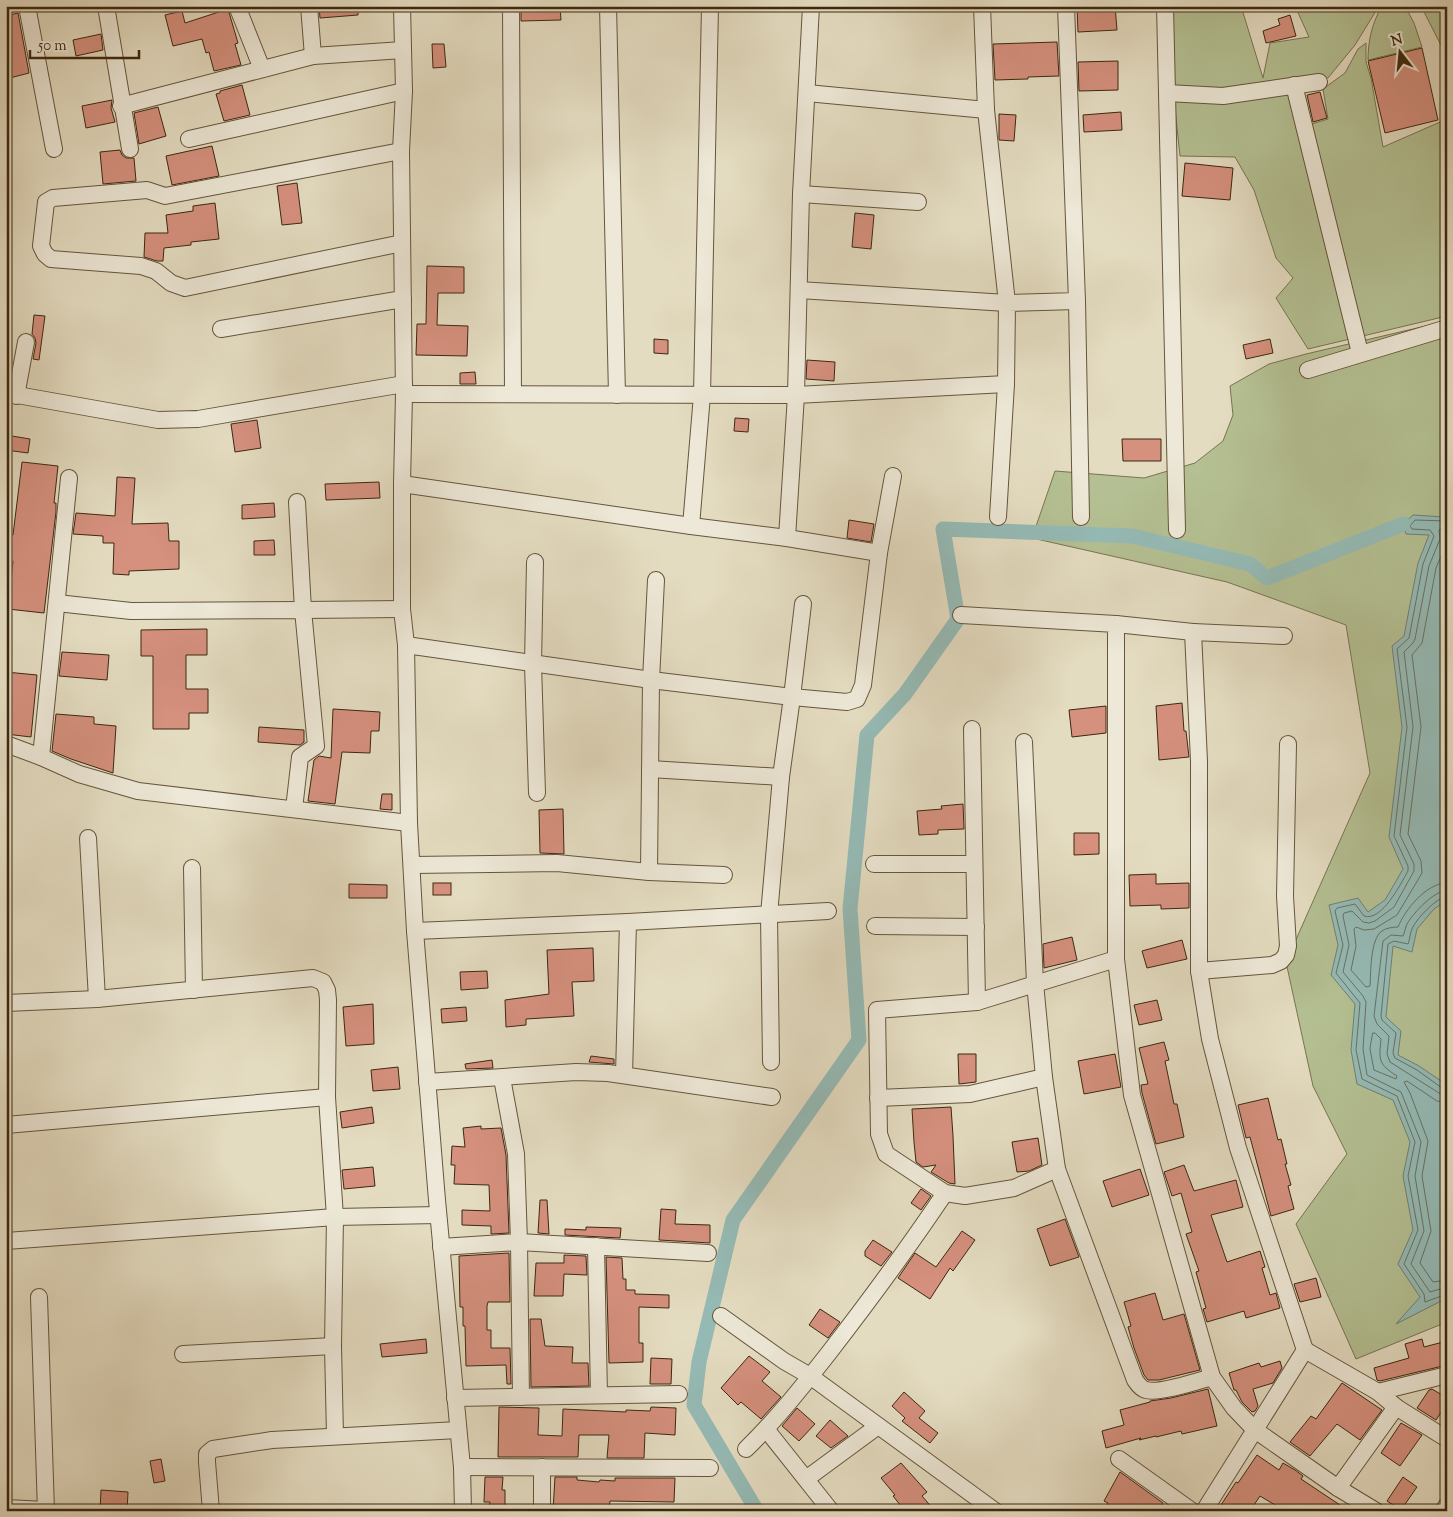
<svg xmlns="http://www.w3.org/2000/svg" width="1453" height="1517" font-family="'Sorts Mill Goudy',serif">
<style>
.green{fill:#b4c093;stroke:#787451}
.water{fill:#95bbb6;stroke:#718073}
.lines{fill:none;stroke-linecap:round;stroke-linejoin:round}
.shore{stroke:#687262;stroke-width:1}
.canal{stroke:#95bbb6;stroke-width:15}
.building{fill:#d5907e;stroke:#3c280f}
.minor-casing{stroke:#66553c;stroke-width:18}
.minor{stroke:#ede8d7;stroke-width:16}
</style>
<rect width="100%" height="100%" fill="#e4dcc1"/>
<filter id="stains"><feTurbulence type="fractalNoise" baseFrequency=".004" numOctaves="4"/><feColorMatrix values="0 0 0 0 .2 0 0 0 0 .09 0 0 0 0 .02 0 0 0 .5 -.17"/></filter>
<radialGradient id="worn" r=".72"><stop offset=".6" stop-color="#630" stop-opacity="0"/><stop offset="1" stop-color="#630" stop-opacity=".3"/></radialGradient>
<g class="green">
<polygon points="1171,6 1241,6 1263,78 1270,43 1309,37 1295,6 1379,6 1355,45 1328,78 1219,93 1178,89 1171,82"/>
<path d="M 1382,6 L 1405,6 L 1414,23 L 1422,47 L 1368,60 C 1368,41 1372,23 1382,6 Z"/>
<polygon points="1421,6 1437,6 1447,14 1447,57"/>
<polygon points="1366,43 1366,62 1371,78 1383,147 1447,119 1447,316 1308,349 1276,298 1293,278 1276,258 1254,190 1235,157 1180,156 1174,99 1294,89 1305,126 1328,119 1323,89 1345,73 1358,49"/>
<polygon points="1447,321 1447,1324 1442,1324 1356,1359 1296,1224 1347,1154 1313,1086 1286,962 1370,773 1346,625 1227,582 1032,538 1055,471 1144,478 1195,463 1223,441 1233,415 1230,386 1269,364 1306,354"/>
</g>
<polygon class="water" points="1447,514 1447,900 1434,909 1417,929 1412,952 1393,946 1386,1017 1401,1031 1398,1055 1419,1066 1447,1085 1447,1298 1396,1324 1420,1297 1398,1264 1413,1230 1403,1176 1410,1142 1393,1100 1357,1084 1351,1050 1355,1004 1331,975 1338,945 1329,905 1358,898 1368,912 1385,900 1403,869 1389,837 1402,727 1392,646 1404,636 1418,563 1429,535 1406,534 1403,524 1413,515 1445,517"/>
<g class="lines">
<g class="shore">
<path d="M 1447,521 L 1415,520 L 1410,526 L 1412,529 L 1430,530 L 1434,536 L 1423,564 L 1409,638 L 1397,649 L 1407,727 L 1394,836 L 1408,866 L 1408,871 C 1401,883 1382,922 1364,916 L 1355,904 L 1337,908 L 1335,911 L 1343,945 L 1336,973 L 1360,1003 L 1356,1050 L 1362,1079 L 1397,1096 L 1415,1142 L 1408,1176 L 1418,1230 L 1404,1264 L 1424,1294 L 1425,1302 L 1447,1294"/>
<polyline points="1447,528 1441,528 1439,530 1440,539 1429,566 1415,639 1413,643 1404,652 1413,727 1400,835 1414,864 1414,871 1394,907 1375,921 1369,923 1363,922 1352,911 1344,913 1343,916 1349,945 1343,972 1363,996 1366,1002 1363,1049 1367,1075 1401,1092 1421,1142 1415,1176 1424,1231 1411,1264 1430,1292 1447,1287"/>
<path d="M 1447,542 L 1436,568 L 1422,643 L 1412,655 L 1421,727 L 1408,834 L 1421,861 L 1422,873 L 1397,915 L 1374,929 L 1364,930 L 1356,927 L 1354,929 L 1356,946 L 1351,970 L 1366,987 L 1370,986 C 1371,972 1370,939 1382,931 C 1386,928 1393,927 1398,927 C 1405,910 1426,883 1447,883"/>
<path d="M 1447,890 C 1434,891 1413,913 1407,924 C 1405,928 1405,932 1403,936 L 1391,935 L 1383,941 L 1374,1016 L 1377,1024 L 1389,1036 L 1387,1054 L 1390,1062 L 1439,1093 L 1447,1095"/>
<path d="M 1447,896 C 1436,898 1416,919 1412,929 C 1410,933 1410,939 1408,944 L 1394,941 L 1388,944 L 1381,1016 L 1382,1020 L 1396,1033 L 1393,1053 L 1395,1058 L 1417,1070 L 1442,1088 L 1447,1089"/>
<path d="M 1373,1033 L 1375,1033 L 1381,1039 C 1379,1060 1378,1064 1397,1076 L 1396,1079 L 1374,1070 L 1370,1049 Z"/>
<polyline points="1447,1103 1437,1101 1407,1081 1404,1082 1410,1093 1428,1141 1422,1176 1431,1231 1420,1263 1433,1282 1447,1280"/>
</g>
<polyline class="canal" points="757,1511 694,1405 699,1362 733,1220 859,1040 850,909 867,735 905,694 958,619 943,529 1132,536 1250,564 1267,578 1403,524"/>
</g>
<g class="building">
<polygon points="319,6 358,6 358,15 320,18"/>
<polygon points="521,6 560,6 561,20 521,21"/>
<polygon points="1077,6 1115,6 1117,30 1078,32"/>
<polygon points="228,9 238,43 235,44 241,65 214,71 209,52 206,53 202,39 173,46 165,15 182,11 185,23"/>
<polygon points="18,13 29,73 6,79 6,16"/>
<polygon points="1290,15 1296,36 1266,43 1263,31 1280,25 1278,19"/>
<polygon points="101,34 103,50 76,56 73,40"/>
<polygon points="1057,42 1059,76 1028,77 1028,79 995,80 993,44"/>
<polygon points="432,44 444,44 446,67 433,68"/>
<polygon points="1422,48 1438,120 1385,133 1368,61"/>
<polygon points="1118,61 1118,90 1079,91 1078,62"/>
<polygon points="242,85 250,115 224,121 216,94 220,93 220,91"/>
<polygon points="1320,92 1327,118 1313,122 1307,95"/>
<polygon points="112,100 111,108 115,122 86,128 82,106"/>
<polygon points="158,107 166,136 139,144 134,113"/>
<polygon points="1121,112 1122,130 1084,132 1083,115"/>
<polygon points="999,114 1016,115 1014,141 999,140"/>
<polygon points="212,146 219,176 172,185 166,156"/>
<polygon points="120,150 122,155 126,158 134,158 136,181 103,184 100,152"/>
<polygon points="1185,163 1233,168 1230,200 1182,196"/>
<polygon points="297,183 302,223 282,225 277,186"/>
<polygon points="215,203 219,239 191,242 191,245 164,248 163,261 157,261 144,257 145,233 168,233 166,215 193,211 193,206"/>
<polygon points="855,213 874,215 871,249 852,247"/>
<polygon points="427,266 464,267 464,293 438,293 437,325 468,326 467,356 416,355 417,324 426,324"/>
<polygon points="34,315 45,316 39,360 33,359 36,343 35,338 32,334"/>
<polygon points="654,339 668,340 668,354 654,353"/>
<polygon points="1270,339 1273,353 1246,359 1243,345"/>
<polygon points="807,360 835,362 834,381 806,379"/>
<polygon points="475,372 476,384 460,384 460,373"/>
<polygon points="735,418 749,419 748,432 734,431"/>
<polygon points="257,420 261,448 235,452 231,424"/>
<polygon points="6,435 30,439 28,453 6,450"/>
<polygon points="1122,439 1161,439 1161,461 1123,461"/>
<polygon points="22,462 58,466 54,503 56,503 56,512 44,613 8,609 13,561 6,557 6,534 13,535"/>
<polygon points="117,477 135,478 132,524 168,523 169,541 179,541 179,569 129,571 129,575 113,574 114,543 103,543 103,536 73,534 76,513 115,516"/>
<polygon points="379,482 380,498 326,500 325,484"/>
<polygon points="274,503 275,517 242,519 242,505"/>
<polygon points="849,520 874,524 871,542 847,538"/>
<polygon points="274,540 275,555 254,555 254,541"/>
<polygon points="207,629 207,655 186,655 186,689 208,689 208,713 189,713 189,729 153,729 153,656 141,656 141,630"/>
<polygon points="62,652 109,655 107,680 59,676"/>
<polygon points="6,672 37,675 31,737 6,734"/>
<polygon points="1182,703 1184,731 1186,731 1189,757 1159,760 1156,706"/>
<polygon points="1106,706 1106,733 1072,737 1069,710"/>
<polygon points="333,709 380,712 379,731 371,731 370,753 342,752 335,804 308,801 314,760 319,756 331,758"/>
<polygon points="56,714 94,717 94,724 116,726 113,773 71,759 52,751"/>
<polygon points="259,727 304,730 304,742 300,745 258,742"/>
<polygon points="382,794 392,794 392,810 380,809"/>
<polygon points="963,804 964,829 938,830 938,834 919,835 917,811 942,809 941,806"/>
<polygon points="563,809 564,854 540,853 539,810"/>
<polygon points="1074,833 1099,833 1099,854 1074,855"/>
<polygon points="1156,874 1156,884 1189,883 1189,908 1161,909 1161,905 1130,906 1129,875"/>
<rect x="433" y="883" width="18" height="12"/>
<polygon points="349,884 387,885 387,898 349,898"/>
<polygon points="1072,937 1077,960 1044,968 1043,944"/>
<polygon points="1182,940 1187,959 1147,968 1142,951"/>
<polygon points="593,948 594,981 572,982 574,1016 526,1019 526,1025 506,1027 505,1000 549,994 547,950"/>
<polygon points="487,971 488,988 461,990 460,972"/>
<polygon points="1157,1000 1162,1020 1139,1025 1134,1005"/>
<polygon points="373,1004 374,1044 346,1046 343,1007"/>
<polygon points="466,1007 467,1021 442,1023 441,1009"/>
<polygon points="1164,1042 1169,1060 1165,1061 1174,1104 1177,1104 1184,1137 1156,1144 1142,1093 1141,1085 1148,1084 1139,1048"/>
<polygon points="958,1054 976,1054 976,1082 959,1084"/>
<polygon points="1115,1054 1121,1087 1084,1094 1078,1061"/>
<polygon points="591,1056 614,1059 614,1064 589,1062"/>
<polygon points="492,1060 493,1068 466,1069 465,1064"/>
<polygon points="398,1067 400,1089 373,1091 371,1070"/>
<polygon points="1268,1098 1278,1140 1281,1139 1287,1164 1285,1164 1291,1185 1288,1186 1294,1209 1271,1216 1250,1137 1246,1138 1238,1105"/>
<polygon points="372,1107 374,1123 342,1128 340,1112"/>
<polygon points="951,1107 953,1136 955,1184 949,1183 931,1172 936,1165 923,1167 916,1162 914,1142 912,1109"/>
<polygon points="481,1126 481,1129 501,1128 506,1155 509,1233 491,1234 491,1226 462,1225 462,1210 490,1211 489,1185 454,1184 455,1165 451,1165 452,1146 465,1147 463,1128"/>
<polygon points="1038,1138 1042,1165 1029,1171 1017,1172 1012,1142"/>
<polygon points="1184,1165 1194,1191 1236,1180 1243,1207 1211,1215 1227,1262 1260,1251 1265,1267 1262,1268 1270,1295 1276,1293 1280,1308 1246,1318 1244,1311 1207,1322 1203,1309 1206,1308 1196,1272 1199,1271 1186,1234 1192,1232 1181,1193 1172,1196 1164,1172"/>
<polygon points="373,1167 375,1186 344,1189 342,1170"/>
<polygon points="1140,1169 1149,1195 1112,1207 1103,1181"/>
<polygon points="921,1189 931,1196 921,1210 911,1203"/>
<polygon points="540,1200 547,1200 549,1234 538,1233"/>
<polygon points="661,1209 676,1210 675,1224 710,1225 710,1243 659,1240"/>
<polygon points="1065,1219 1079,1257 1050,1266 1037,1229"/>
<polygon points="586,1227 621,1228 620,1238 565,1235 565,1229 586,1230"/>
<polygon points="962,1231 975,1240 953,1271 950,1268 930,1299 898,1278 915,1253 936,1267"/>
<polygon points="873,1240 892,1252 881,1266 865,1256 865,1251"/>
<polygon points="509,1253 510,1302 488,1302 487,1306 487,1330 491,1330 491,1348 510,1348 511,1384 507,1384 506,1365 466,1366 465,1326 463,1326 463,1307 460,1307 459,1256"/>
<polygon points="564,1255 586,1256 587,1275 564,1274 563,1296 534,1296 536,1263 564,1263"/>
<polygon points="606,1257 622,1258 623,1279 626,1279 626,1290 635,1290 635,1294 669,1295 669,1308 639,1307 639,1343 643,1343 643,1362 609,1363"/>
<polygon points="1316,1278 1321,1297 1300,1302 1294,1284"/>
<polygon points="1155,1293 1163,1320 1184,1314 1200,1370 1159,1380 1148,1380 1144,1375 1134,1348 1128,1327 1131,1326 1124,1302"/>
<polygon points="820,1309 840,1322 828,1338 809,1325"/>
<polygon points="530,1319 541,1319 545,1346 573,1347 572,1363 588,1363 589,1386 531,1387"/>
<polygon points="426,1339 427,1353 382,1357 380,1344"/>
<polygon points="1422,1339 1424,1347 1447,1341 1447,1365 1380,1381 1377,1380 1374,1368 1409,1358 1405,1344"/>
<polygon points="749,1356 770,1372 762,1381 781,1397 761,1419 741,1402 738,1405 721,1388"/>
<polygon points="651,1358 672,1359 671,1384 650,1384"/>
<polygon points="1280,1361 1282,1368 1273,1383 1253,1389 1258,1406 1255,1411 1252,1412 1242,1402 1236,1390 1234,1390 1229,1373 1259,1363 1261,1367"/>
<polygon points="1342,1383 1382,1410 1360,1440 1337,1424 1310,1456 1290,1442 1311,1416 1316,1419"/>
<polygon points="1208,1389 1217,1426 1182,1434 1181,1431 1156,1437 1156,1436 1139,1440 1141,1438 1106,1448 1102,1431 1124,1425 1120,1410 1150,1402 1150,1401 1171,1398"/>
<polygon points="1432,1389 1447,1398 1447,1403 1436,1420 1417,1408 1429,1390"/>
<polygon points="904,1392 925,1411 919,1418 938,1433 930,1443 902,1421 905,1418 892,1406"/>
<polygon points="499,1407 539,1408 538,1435 562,1436 563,1409 626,1412 626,1410 650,1411 651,1407 676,1408 675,1435 645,1433 644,1458 607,1458 609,1435 579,1435 578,1457 498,1457"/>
<polygon points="797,1408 815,1424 799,1441 782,1426"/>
<polygon points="830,1420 848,1436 831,1448 816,1436"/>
<polygon points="1401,1423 1422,1435 1400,1466 1381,1453"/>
<polygon points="1257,1455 1279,1470 1283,1463 1295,1470 1303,1476 1301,1479 1349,1511 1285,1511 1260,1496 1250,1511 1217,1511 1236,1482 1238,1483"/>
<polygon points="161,1459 165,1481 154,1483 150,1461"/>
<polygon points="901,1463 927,1492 922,1496 935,1511 905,1511 893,1496 895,1495 881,1478"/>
<polygon points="1120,1472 1163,1503 1158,1511 1104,1511 1108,1503 1104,1501"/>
<polygon points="485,1477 503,1477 502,1490 505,1490 505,1511 489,1511 490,1502 484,1502"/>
<polygon points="555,1477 577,1477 577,1480 599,1482 600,1480 615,1481 615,1478 675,1478 674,1502 610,1501 609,1511 553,1511"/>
<polygon points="1403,1477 1417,1487 1401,1510 1387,1501"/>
<polygon points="101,1490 128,1492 127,1511 100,1511"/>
</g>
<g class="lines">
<g class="minor-casing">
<g id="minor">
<polyline points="27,6 54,149"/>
<polyline points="106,6 130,149"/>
<polyline points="237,6 262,69"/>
<polyline points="309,6 313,56"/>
<polyline points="402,6 404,91 401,151 404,394 402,484 402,609 406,645 409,823 415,931 437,1200 462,1467 463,1511"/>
<polyline points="511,6 513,394"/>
<polyline points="608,6 617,395"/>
<polyline points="1165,6 1177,530"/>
<polyline points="1294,85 1360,353"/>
<polyline points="807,93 986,110 982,6"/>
<polyline points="1167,93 1223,96 1319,82"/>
<polyline points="121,106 313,56 403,50"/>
<polyline points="189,139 404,91"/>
<polyline points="401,151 165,196 147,190 53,198 46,202 41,246 45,254 51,259 141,266 156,271 171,283 185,288 402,243"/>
<polyline points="801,194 918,202"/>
<polyline points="799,290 1007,303 986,110"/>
<polyline points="1077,301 1081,517"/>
<polyline points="221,329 403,299"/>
<polyline points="1308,370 1447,328"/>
<polyline points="6,393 158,420 198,419 404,384"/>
<polyline points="404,394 796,395 1006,384"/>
<polyline points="16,396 26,342"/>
<polyline points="402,484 691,526 787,538 879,553 893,476"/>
<polyline points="297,502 303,610 402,609"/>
<polyline points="998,517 1006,384 1007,303 1077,301 1066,6"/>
<polyline points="691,526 702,395 710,6"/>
<polyline points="787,538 796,395 801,194 811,6"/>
<polyline points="535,562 533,664 537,793"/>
<polyline points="57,603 131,611 303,610 316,746 300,757 294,809"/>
<polyline points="803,604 792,697 847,702 857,699 863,685 879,553"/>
<polyline points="961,615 1116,624 1116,959 1132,1095 1212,1377 1234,1408 1255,1430 1338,1488 1376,1511"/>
<polyline points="1116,624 1193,632"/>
<polyline points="406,645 651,680 792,697 781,777 769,915 771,1062"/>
<polyline points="972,729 977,1002 1116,959"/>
<path d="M 1024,742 L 1035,983 L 1044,1077 L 1057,1169 L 1135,1380 C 1138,1384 1141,1389 1146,1390 C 1159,1394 1198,1381 1212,1377"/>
<polyline points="6,744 41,757 79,774 138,791 409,823"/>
<polyline points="41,757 69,478"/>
<polyline points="650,769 781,777"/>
<polyline points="88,838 97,999"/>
<polyline points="874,864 974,864"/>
<polyline points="412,865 557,863 649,872 724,875"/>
<polyline points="192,868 194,990"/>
<polyline points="649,872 651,680 656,580"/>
<polyline points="628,922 828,911"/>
<polyline points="875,926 976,927"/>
<polyline points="415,931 628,922 624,1075"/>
<polyline points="1199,971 1272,965 1281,961 1286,955 1288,946 1285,896 1288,744"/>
<polyline points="977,1002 877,1010 879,1134 886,1154 945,1193 965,1196 1014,1188 1057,1169"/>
<polyline points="6,1003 97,999 313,978 323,982 327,990 328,1000 327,1097 335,1217 333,1346 335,1436"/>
<polyline points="502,1078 516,1154 519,1242 521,1397"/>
<polyline points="427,1082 576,1072 608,1073 772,1097"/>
<polyline points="878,1098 970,1094 1044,1077"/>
<polyline points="6,1125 327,1097"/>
<polyline points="6,1241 335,1217 438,1215"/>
<polyline points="596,1246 599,1395"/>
<polyline points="441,1247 519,1242 708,1253"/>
<polyline points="39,1297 46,1511"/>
<polyline points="721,1316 784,1361 810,1376 995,1511"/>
<polyline points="1305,1350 1378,1392 1396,1407 1447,1439"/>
<polyline points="183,1354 333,1346"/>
<polyline points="1378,1392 1447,1375"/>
<polyline points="455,1398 679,1394"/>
<polyline points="766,1429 831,1511"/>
<path d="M 746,1449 C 776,1420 802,1387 828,1354 C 869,1301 908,1248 945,1193"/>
<polyline points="1119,1459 1192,1511"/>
<polyline points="462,1467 710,1468"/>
<polyline points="542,1467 542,1511"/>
<polyline points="806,1479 878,1426"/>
<polyline points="1338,1488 1396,1407"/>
<polyline points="6,1508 46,1510"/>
<polyline points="211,1511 207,1462 207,1454 213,1449 272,1440 458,1430"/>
<polyline points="1204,1511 1305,1350 1238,1148 1210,1039 1199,971 1199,761 1193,632 1284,636"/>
<polyline points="1443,1511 1447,1505"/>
</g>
</g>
<use href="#minor" class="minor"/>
</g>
<rect width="1453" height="1517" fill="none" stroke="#e4dcc1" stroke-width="25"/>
<rect x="8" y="8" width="1438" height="1502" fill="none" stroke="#3c280f" stroke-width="2.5"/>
<rect x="12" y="12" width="1428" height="1492" fill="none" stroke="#3c280f"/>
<g transform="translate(1400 52) rotate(344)" stroke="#ede8d7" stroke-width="4" paint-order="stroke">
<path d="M0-4L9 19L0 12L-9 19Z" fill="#3c280f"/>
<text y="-8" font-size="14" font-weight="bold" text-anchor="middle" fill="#3c280f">N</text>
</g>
<path d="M30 50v8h109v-8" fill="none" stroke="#3c280f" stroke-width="2.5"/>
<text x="38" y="50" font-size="15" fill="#3c280f" stroke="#ede8d7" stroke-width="4" paint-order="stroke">50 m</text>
<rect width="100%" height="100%" filter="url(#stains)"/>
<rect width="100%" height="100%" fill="url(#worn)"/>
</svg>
